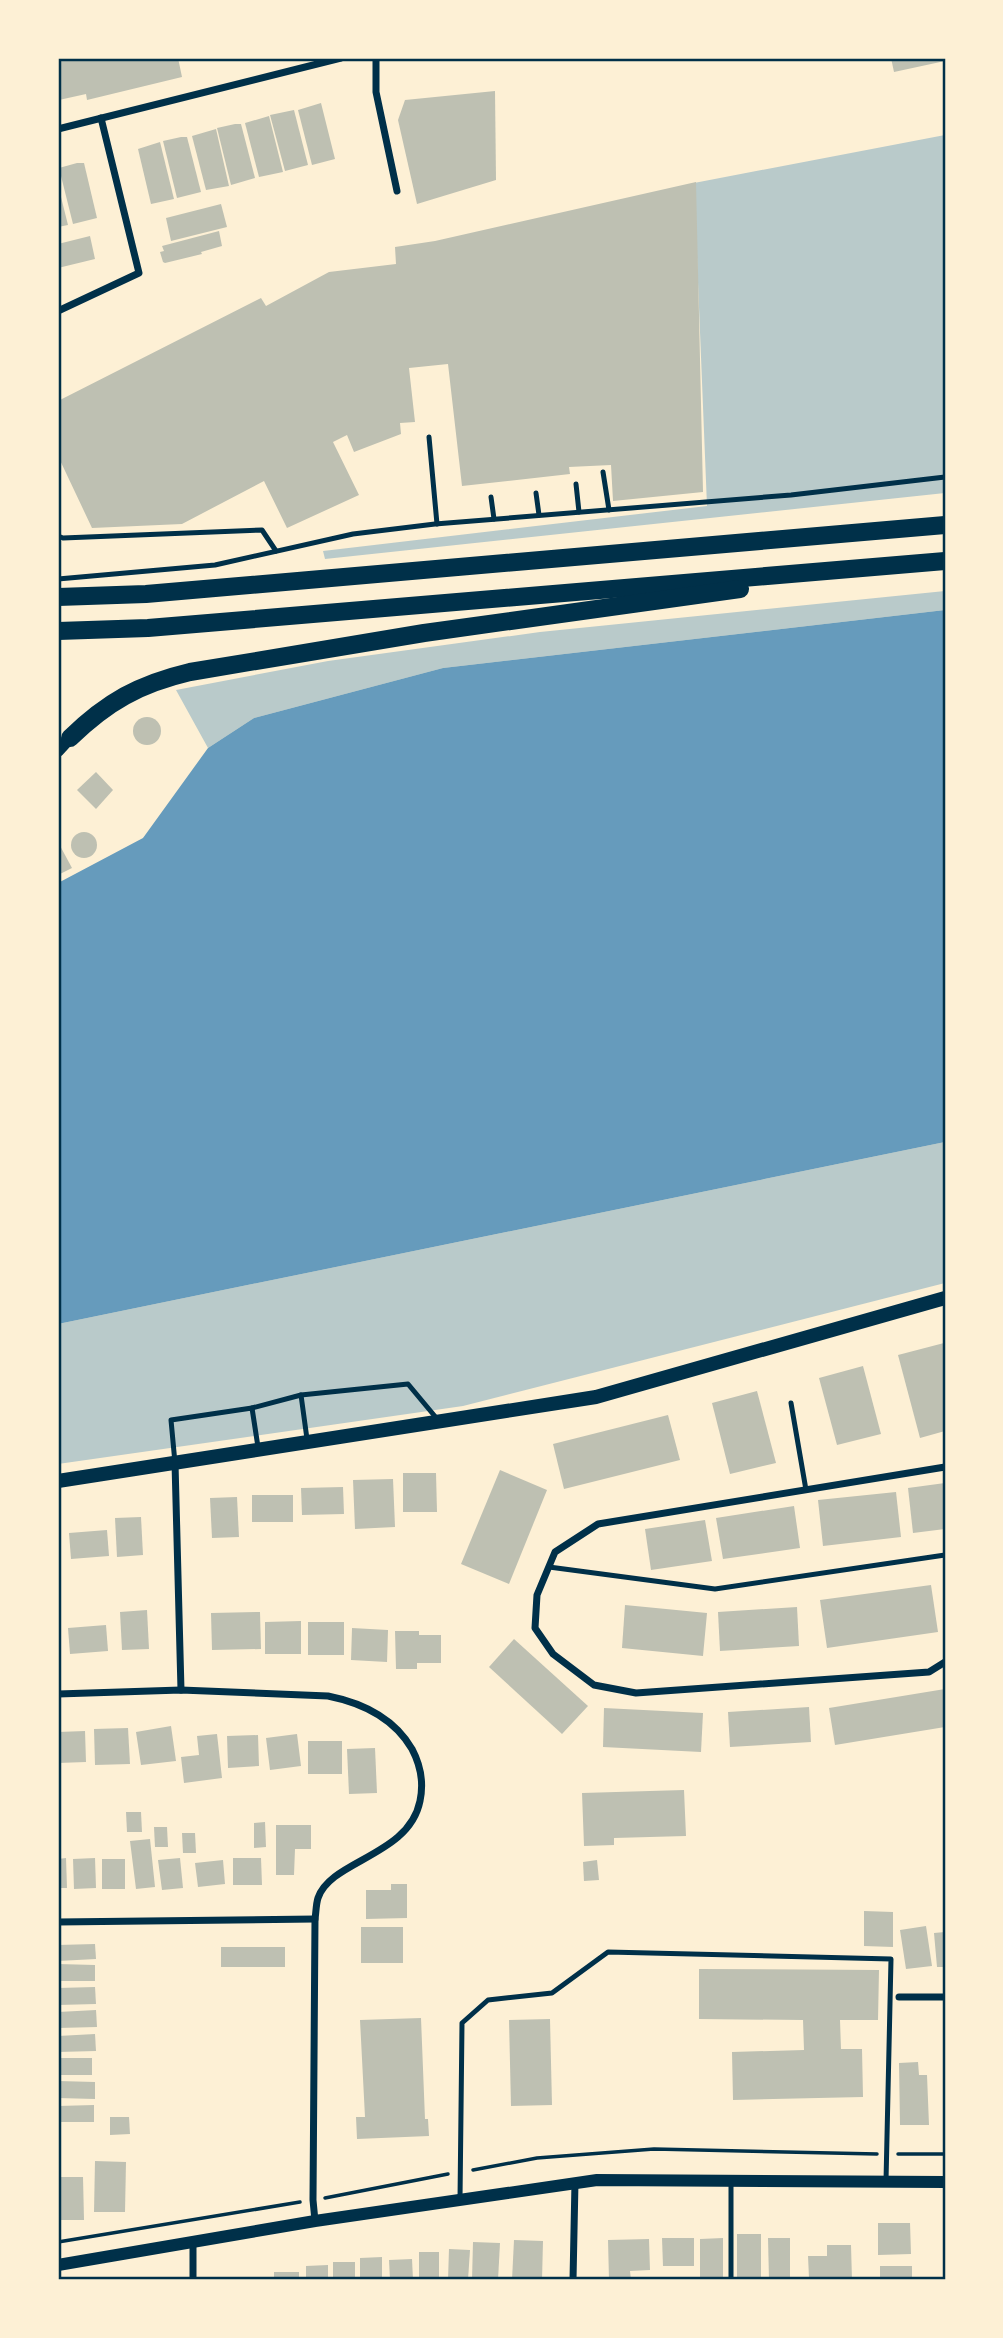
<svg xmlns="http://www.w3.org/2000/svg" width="1003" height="2338" font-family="Commissioner,sans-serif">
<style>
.green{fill:#b9caca}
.water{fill:#669bbc}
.building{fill:#bec0b2}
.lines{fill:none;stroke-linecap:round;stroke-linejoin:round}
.path{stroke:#003049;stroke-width:3.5}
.service{stroke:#003049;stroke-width:5}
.minor{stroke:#003049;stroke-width:7}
.tertiary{stroke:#003049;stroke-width:12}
.secondary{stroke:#003049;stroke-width:14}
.motorway{stroke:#003049;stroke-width:18}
.neatline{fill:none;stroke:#003049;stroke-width:2.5}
</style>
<rect width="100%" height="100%" fill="#fdf0d5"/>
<g class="green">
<polygon points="945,135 945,493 325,559 323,551 707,506 694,183"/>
<polygon points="945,591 945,610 443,668 254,718 208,748 176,690 328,661 540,632"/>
<polygon points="945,1142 945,1283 463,1406 58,1464 58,1324"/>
</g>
<polygon class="water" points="945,610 945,1142 58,1324 58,883 143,838 208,748 254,718 443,668"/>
<g class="building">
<polygon points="58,58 178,58 182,77 87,100 86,94 59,100"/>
<polygon points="891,58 945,58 945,61 894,72"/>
<polygon points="495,91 496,180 417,204 398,120 405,100"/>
<polygon points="321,103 335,159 312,165 298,110"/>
<polygon points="294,110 308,165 285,171 270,115"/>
<polygon points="269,116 283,172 259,177 245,123"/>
<polygon points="235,124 241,124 255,178 231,185 217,128"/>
<polygon points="216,129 229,186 206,190 192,136"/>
<polygon points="181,137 187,137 201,192 177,198 163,141"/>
<polygon points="160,142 174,199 151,204 138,149"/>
<polygon points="77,163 84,163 97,218 73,224 59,168"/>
<polygon points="696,182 703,492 613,501 611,465 569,467 570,474 462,486 448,364 409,368 415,422 400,423 401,434 354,452 347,435 333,442 359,495 287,528 264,481 182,524 92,528 58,456 58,401 261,298 266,306 329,272 396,264 395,247 435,241"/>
<polygon points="58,185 68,225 58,227"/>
<polygon points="221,204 227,227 171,241 166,218"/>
<polygon points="219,231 222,246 201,252 202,254 165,263 163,262 160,252 164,251 162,246"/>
<polygon points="90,236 95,259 58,268 58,244"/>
<circle cx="147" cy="731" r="14"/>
<polygon points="96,772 113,790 96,809 77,790"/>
<circle cx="84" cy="845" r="13"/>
<polygon points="58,842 72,868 58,875"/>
<polygon points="944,1343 945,1431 920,1438 898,1355"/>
<polygon points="863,1366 881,1434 837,1445 819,1378"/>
<polygon points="757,1391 776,1463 730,1474 712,1403"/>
<polygon points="668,1415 680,1460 564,1489 553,1444"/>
<polygon points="500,1470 547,1490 509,1584 461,1564"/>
<polygon points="403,1473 436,1473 437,1512 403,1512"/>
<polygon points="393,1479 395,1527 355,1529 353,1480"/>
<polygon points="945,1483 945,1529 913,1533 908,1488"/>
<polygon points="343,1487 344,1514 302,1515 301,1488"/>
<polygon points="896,1492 901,1537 823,1546 818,1500"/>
<rect x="252" y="1495" width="41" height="27"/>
<polygon points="237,1497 239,1537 212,1538 210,1498"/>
<polygon points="794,1506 800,1548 723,1559 716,1518"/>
<polygon points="141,1517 143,1555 117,1557 115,1518"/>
<polygon points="705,1520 712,1561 651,1570 645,1529"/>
<polygon points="107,1530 109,1556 71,1559 69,1533"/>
<polygon points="931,1585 938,1632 827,1648 820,1600"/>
<polygon points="625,1605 707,1613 703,1656 622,1648"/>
<polygon points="797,1607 799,1646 720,1651 718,1612"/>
<polygon points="147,1610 149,1649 122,1650 120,1612"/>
<polygon points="260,1612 261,1649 212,1650 211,1613"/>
<polygon points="301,1621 301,1654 265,1654 265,1622"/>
<rect x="308" y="1622" width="36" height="33"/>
<polygon points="106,1625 108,1651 70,1654 68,1628"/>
<polygon points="352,1628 388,1630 387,1662 351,1660"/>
<polygon points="395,1631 419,1631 419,1635 441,1635 441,1663 417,1663 417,1669 396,1669"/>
<polygon points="514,1639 588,1706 562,1734 489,1667"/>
<polygon points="945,1689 945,1727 835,1745 829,1708"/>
<polygon points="809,1707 811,1742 730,1747 728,1712"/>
<polygon points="604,1708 703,1713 701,1752 603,1747"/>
<polygon points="171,1726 176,1761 141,1765 136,1732"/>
<polygon points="128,1728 130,1764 95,1765 94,1729"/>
<polygon points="85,1731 86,1762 58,1763 58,1732"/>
<polygon points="217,1734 222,1778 184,1783 181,1757 199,1755 197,1736"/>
<polygon points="297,1734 301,1766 270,1770 266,1738"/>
<polygon points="258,1735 259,1766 228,1768 227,1736"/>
<rect x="308" y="1741" width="34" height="33"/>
<polygon points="375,1748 377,1793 349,1794 347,1749"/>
<polygon points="684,1790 686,1836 614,1838 614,1845 584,1846 582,1793"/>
<polygon points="126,1812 141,1812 142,1832 127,1832"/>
<polygon points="265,1822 266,1847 254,1848 254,1823"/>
<polygon points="276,1825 311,1825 311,1849 295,1849 294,1875 276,1875"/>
<polygon points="154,1827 167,1827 168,1847 155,1847"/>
<polygon points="182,1833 195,1833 196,1853 183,1853"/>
<polygon points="150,1839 155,1887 136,1889 130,1841"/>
<polygon points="66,1858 67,1888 58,1888 58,1859"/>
<polygon points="95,1858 96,1888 74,1889 73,1859"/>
<polygon points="180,1858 183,1888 162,1890 158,1860"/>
<polygon points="233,1858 261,1858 262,1885 233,1885"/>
<rect x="102" y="1859" width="23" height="30"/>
<polygon points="223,1860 225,1884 198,1887 195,1863"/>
<polygon points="597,1860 599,1880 584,1881 583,1862"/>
<polygon points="391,1884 407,1884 407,1918 366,1919 366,1890 391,1890"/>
<polygon points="864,1911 893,1912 893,1947 864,1946"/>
<polygon points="926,1926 932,1966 906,1969 900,1930"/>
<rect x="361" y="1927" width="42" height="36"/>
<polygon points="945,1932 945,1967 937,1967 934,1933"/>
<polygon points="95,1944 96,1959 58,1961 58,1945"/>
<rect x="221" y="1947" width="64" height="20"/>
<polygon points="58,1964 95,1965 95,1981 58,1981"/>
<polygon points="699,1969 879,1970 878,2020 840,2020 841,2049 862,2049 863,2097 733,2100 732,2052 804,2050 803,2020 699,2019"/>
<polygon points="95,1987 96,2004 58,2005 58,1988"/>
<polygon points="96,2010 97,2027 58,2028 58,2012"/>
<polygon points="421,2018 425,2119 428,2119 429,2136 357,2139 356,2117 365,2117 360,2020"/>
<polygon points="550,2019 552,2105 511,2106 509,2020"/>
<polygon points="95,2034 96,2051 58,2052 58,2036"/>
<rect x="58" y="2058" width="34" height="17"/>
<polygon points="918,2062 919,2075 927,2075 929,2125 900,2125 899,2063"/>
<polygon points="58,2081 95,2082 95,2099 58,2098"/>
<polygon points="94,2105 94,2122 58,2122 58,2106"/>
<polygon points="110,2117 129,2117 130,2134 110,2135"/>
<polygon points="95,2161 126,2162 125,2212 94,2212"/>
<polygon points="58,2177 83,2177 84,2220 58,2220"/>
<polygon points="878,2223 910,2223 911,2254 878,2255"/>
<rect x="737" y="2234" width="24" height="46"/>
<polygon points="662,2238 694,2238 694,2266 663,2266"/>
<polygon points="723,2238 723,2280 700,2280 700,2239"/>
<polygon points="768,2238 790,2238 790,2280 769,2280"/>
<polygon points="649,2239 650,2270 630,2271 631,2280 609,2280 608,2240"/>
<polygon points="514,2240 543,2241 542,2280 512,2280"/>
<polygon points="473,2242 500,2243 498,2280 472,2280"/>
<polygon points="827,2245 851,2245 852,2280 809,2278 808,2256 827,2256"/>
<polygon points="449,2249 470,2250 468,2280 448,2280"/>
<rect x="419" y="2252" width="20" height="28"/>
<polygon points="382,2257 382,2280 360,2280 360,2258"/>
<polygon points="412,2259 413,2280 390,2280 389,2260"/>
<rect x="333" y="2262" width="22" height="18"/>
<polygon points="328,2265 328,2280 306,2280 306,2266"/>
<rect x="880" y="2266" width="32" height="14"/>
<rect x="274" y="2272" width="25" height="8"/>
</g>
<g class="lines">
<g class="path">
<polyline points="898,2154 945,2154"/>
<polyline points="473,2170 537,2158 654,2149 877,2154"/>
<polyline points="325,2198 448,2174"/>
<polyline points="58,2242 300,2202"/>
</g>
<g class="service">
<polyline points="429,437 437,524"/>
<polyline points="603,472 609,510"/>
<polyline points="576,484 579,512"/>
<polyline points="536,493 539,515"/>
<polyline points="491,497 494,519"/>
<polyline points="58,536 63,538 262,530 276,551"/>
<polyline points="58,579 215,565 353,534 435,524 791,495 945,477"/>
<polyline points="791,1403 806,1490"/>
<polyline points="252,1408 301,1395"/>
<polyline points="307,1439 301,1395 408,1384 438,1420"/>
<polyline points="175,1463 171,1420 252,1408 258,1447"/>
<polyline points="549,1567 715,1589 945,1555"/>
<polyline points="731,2183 731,2280"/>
<polyline points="460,2200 462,2023 488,2000 552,1993 608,1952 891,1959 886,2181"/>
</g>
<g class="minor">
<polyline points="376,58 376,92 397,191"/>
<polyline points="58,129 341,58"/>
<polyline points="58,311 139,273 101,118"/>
<polyline points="175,1463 181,1690"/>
<polyline points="945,1467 598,1524 555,1552 537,1595 535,1628 553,1654 594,1685 636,1693 929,1672 945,1662"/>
<path d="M 58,1694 L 181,1690 L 328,1696 C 363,1703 394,1718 412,1749 C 421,1766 424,1782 420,1801 C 409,1856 331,1860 318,1898 C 316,1904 316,1913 315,1919 L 313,2200 L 315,2221"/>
<polyline points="58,1922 315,1919"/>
<polyline points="899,1997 945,1997"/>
<polyline points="193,2244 193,2280"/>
<polyline points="573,2280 575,2182"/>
</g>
<g class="tertiary">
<polyline points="58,751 70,738"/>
<polyline points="58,2265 315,2221 597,2180 945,2182"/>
</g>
<polyline class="secondary" points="58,1481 596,1397 945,1298"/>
<g class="motorway">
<polyline points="58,597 146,594 945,525"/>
<polyline points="58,631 148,628 945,561"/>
<path d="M 70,738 C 107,702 139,684 190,672 L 424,633 L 740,589"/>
</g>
</g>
<rect width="1003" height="2338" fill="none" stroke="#fdf0d5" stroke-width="119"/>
<rect x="60" y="60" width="884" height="2218" class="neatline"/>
</svg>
